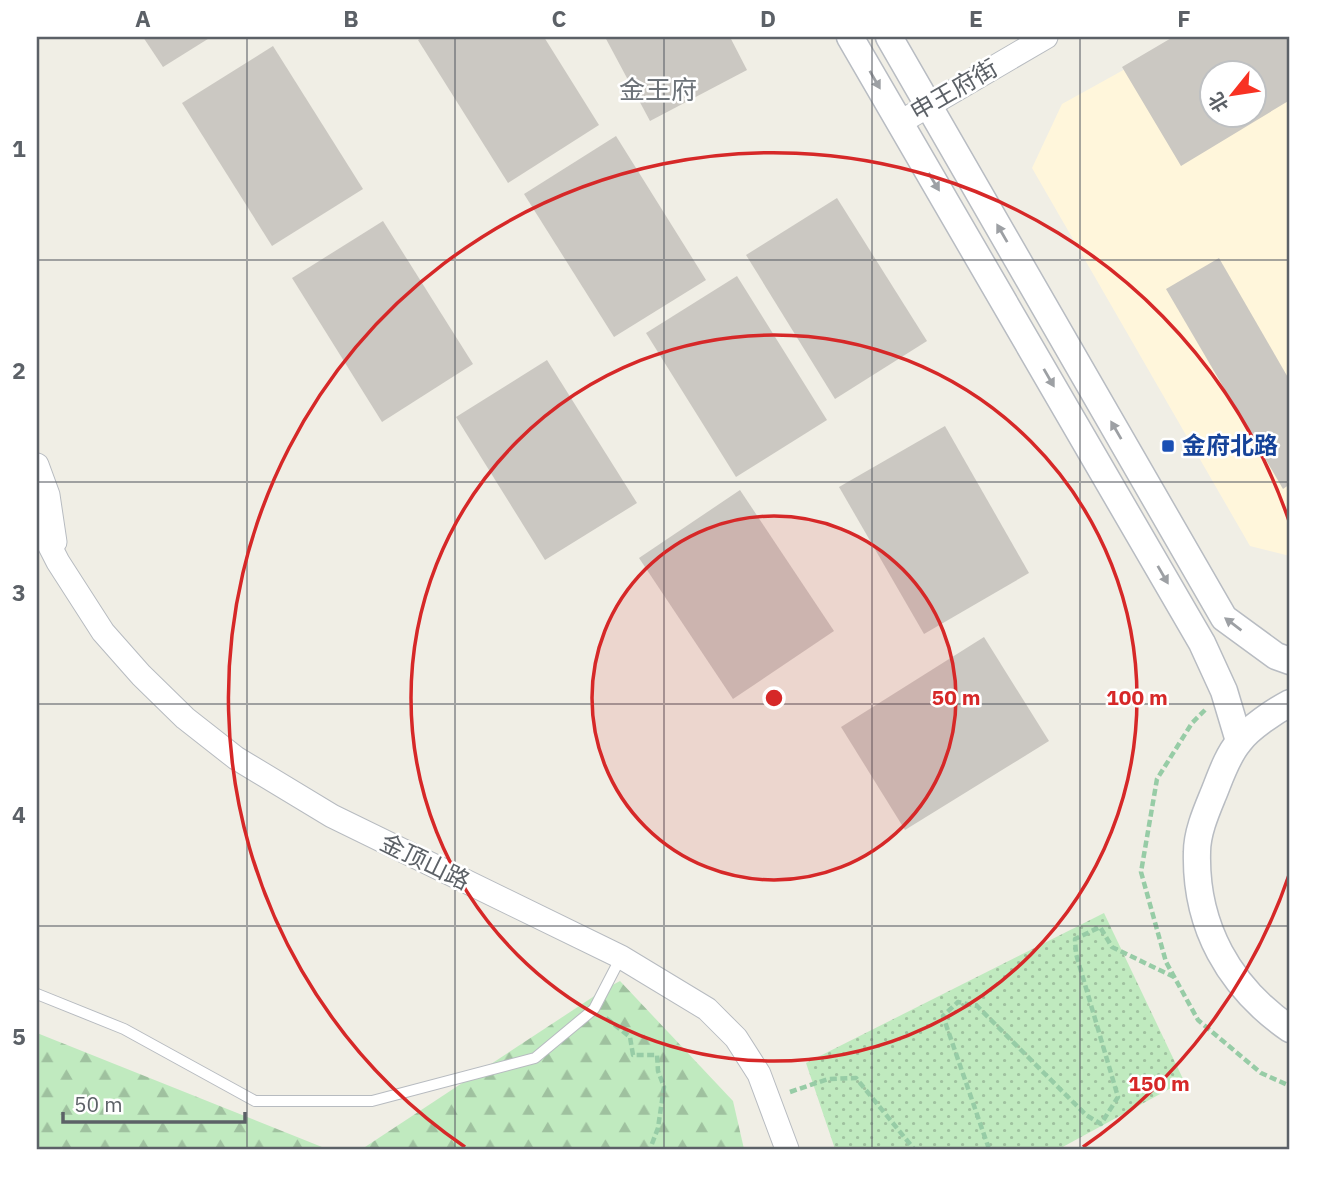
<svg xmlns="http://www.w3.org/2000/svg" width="1327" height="1186" font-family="'IBM Plex Sans','Noto Sans SC',sans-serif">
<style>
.commercial{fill:#fff6db;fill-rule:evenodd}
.forest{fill:url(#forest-firs)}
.park{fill:url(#park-dots)}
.building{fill:#cbc8c2;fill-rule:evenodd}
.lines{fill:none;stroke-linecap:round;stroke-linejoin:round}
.service-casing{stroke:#b7bbc0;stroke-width:12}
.tertiary-casing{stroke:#b7bbc0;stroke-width:25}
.secondary-casing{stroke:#b8bcc2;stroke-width:29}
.path{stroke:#97cca6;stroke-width:4.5;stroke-dasharray:7 3.5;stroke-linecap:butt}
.service{stroke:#fff;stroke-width:10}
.tertiary{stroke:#fff;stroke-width:23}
.secondary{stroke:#fff;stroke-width:26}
.oneway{fill:#9da0a4}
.grid{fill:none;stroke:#5c6167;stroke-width:2;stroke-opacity:0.55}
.ring{fill:none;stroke:#d62828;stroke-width:3.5}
.transit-dot{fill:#1a4fb4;stroke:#fff;stroke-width:2.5}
.labels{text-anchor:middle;stroke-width:5;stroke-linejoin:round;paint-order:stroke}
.street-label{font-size:24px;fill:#5c6167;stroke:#fff}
.transit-label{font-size:24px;font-weight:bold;fill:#164399;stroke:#fff;text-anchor:start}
.neighbourhood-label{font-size:26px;fill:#6d7379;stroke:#fff}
.centre{fill:#d62828;stroke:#fff;stroke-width:3.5}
.ring-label{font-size:21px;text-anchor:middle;font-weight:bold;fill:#d62828;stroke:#fff;stroke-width:5;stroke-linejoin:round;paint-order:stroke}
.neatline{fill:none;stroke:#5c6167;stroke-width:2.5}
.grid-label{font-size:23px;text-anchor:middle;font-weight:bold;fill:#5c6167}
</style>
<defs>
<pattern id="forest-firs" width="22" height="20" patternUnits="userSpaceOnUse" patternTransform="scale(1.75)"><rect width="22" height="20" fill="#c0eabf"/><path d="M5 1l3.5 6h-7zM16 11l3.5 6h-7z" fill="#9fc19f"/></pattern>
<pattern id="park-dots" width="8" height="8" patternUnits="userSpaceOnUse" patternTransform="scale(1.75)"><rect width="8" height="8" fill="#c0eabf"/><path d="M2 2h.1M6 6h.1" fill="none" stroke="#9fc19f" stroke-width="1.8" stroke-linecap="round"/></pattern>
</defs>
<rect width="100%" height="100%" fill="#f0eee5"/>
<path class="commercial" d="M 1183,37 L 1290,37 L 1290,556 L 1250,546 L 1032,168 L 1062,104 ZM 1212,74 L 1254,74 L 1254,116 L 1212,116 Z"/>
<g class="forest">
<polygon points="620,981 733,1101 744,1149 362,1149 605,989"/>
<polygon points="37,1033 327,1149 37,1149"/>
</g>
<polygon class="park" points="1104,913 1184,1081 1059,1149 835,1149 806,1063"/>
<g class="building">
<polygon points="143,37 211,37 163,67"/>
<polygon points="423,37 544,37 599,125 508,183 418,40"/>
<polygon points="605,37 730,37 747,70 650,121"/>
<path d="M 1173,37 L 1290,37 L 1290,100 L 1181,166 L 1122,67 ZM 1212,74 L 1254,74 L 1254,116 L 1212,116 Z"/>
<polygon points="273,46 363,189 272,246 182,103"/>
<polygon points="616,136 706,280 614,337 524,194"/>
<polygon points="837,198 927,341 835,399 746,255"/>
<polygon points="383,221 473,364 382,422 292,278"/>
<polygon points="1219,258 1290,381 1290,484 1283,489 1166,289"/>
<polygon points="737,276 827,420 736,477 646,333"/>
<polygon points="547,360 637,503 545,560 456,417"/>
<polygon points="945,426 1029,573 924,634 839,487"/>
<polygon points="740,490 834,631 733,699 639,558"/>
<polygon points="984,637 1049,741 905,830 841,727"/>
</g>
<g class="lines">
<g class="service-casing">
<polyline id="service" points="37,994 124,1029 255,1101 372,1101 535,1058 594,1009 621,957"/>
</g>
<g class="tertiary-casing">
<g id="tertiary">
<polyline points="899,123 1046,37"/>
<polyline points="37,465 48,495 55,542"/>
<polyline points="37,521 58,562 103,632 141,675 185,718 236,758 332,816 621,957 707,1009 736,1038 759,1074 787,1149"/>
</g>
</g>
<g class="secondary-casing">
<g id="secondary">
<polyline points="850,37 1202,643 1224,691 1239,741"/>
<polyline points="889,37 1224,618 1276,656 1290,661"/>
<path d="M 1290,703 C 1275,711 1249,728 1239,742 C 1227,756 1220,778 1213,795 C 1206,812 1197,833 1197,852 C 1195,926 1229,987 1290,1029"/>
</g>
</g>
<g class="path">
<polyline points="1205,710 1192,723 1157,779 1141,872 1166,962 1198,1020 1261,1073 1290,1086"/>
<polyline points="606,1018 630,1037 633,1055 657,1055 658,1071 664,1087 658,1128 650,1149"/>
<polyline points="790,1092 828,1079 856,1078 914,1149"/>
<polyline points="989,1149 943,1016 958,1002 977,1006 1086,1115 1101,1124 1118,1097 1076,954 1075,939 1100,927 1112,947 1174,977"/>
</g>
<use href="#service" class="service"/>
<use href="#tertiary" class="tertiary"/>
<use href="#secondary" class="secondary"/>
</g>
<defs><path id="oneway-solid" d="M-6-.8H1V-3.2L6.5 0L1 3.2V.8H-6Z" transform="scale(1.75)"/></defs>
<g class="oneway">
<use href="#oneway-solid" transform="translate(875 80) rotate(60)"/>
<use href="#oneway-solid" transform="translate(934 182) rotate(59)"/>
<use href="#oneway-solid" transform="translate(1002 233) rotate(-120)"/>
<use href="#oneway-solid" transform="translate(1049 378) rotate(60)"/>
<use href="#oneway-solid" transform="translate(1116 430) rotate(-120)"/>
<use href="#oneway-solid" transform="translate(1163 575) rotate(60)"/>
<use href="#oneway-solid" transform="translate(1233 624) rotate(-143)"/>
</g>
<path class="grid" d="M 247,37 L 247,1149M 455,37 L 455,1149M 664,37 L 664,1149M 872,37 L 872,1149M 1080,37 L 1080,1149M 37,260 L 1290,260M 37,482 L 1290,482M 37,704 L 1290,704M 37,926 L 1290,926"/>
<circle cx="774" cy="698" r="182" fill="#d62828" fill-opacity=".12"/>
<g class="ring">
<circle cx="774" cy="698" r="182"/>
<circle cx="774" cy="698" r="363"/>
<path d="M1289 875A545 545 0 0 1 1083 1147M465 1147A545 545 0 1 1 1289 521"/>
</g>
<rect class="transit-dot" x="1161" y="439" width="14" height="14" rx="3.5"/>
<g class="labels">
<g class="street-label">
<text transform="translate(954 90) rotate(-30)" y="8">申王府街</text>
<text transform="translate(425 862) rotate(26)" y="8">金顶山路</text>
</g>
<g class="transit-label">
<text x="1182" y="454">金府北路</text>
</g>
<g class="neighbourhood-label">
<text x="658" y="99">金王府</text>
</g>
</g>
<circle cx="774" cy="698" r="10" class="centre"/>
<g class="ring-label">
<text x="956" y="705">50 m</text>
<text x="1137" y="705">100 m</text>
<text x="1159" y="1091">150 m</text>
</g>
<rect width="1327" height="1186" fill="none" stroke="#ffffff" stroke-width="77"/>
<g transform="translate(1233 94) rotate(240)"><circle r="33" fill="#ffffff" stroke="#bec0c2" stroke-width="2"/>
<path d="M0-5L12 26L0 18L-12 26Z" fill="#f83223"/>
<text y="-10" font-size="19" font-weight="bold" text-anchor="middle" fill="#5c6167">北</text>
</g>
<path d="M63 1112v10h182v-10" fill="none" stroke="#5c6167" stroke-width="3.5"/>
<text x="74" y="1112" font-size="21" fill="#5c6167" stroke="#ffffff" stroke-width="5" paint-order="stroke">50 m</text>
<rect x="38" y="38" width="1250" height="1110" class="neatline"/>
<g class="grid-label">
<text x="143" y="27">A</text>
<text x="351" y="27">B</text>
<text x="559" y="27">C</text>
<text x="768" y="27">D</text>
<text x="976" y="27">E</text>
<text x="1184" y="27">F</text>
<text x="19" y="157">1</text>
<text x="19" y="379">2</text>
<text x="19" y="601">3</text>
<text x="19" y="823">4</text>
<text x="19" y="1045">5</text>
</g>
</svg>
